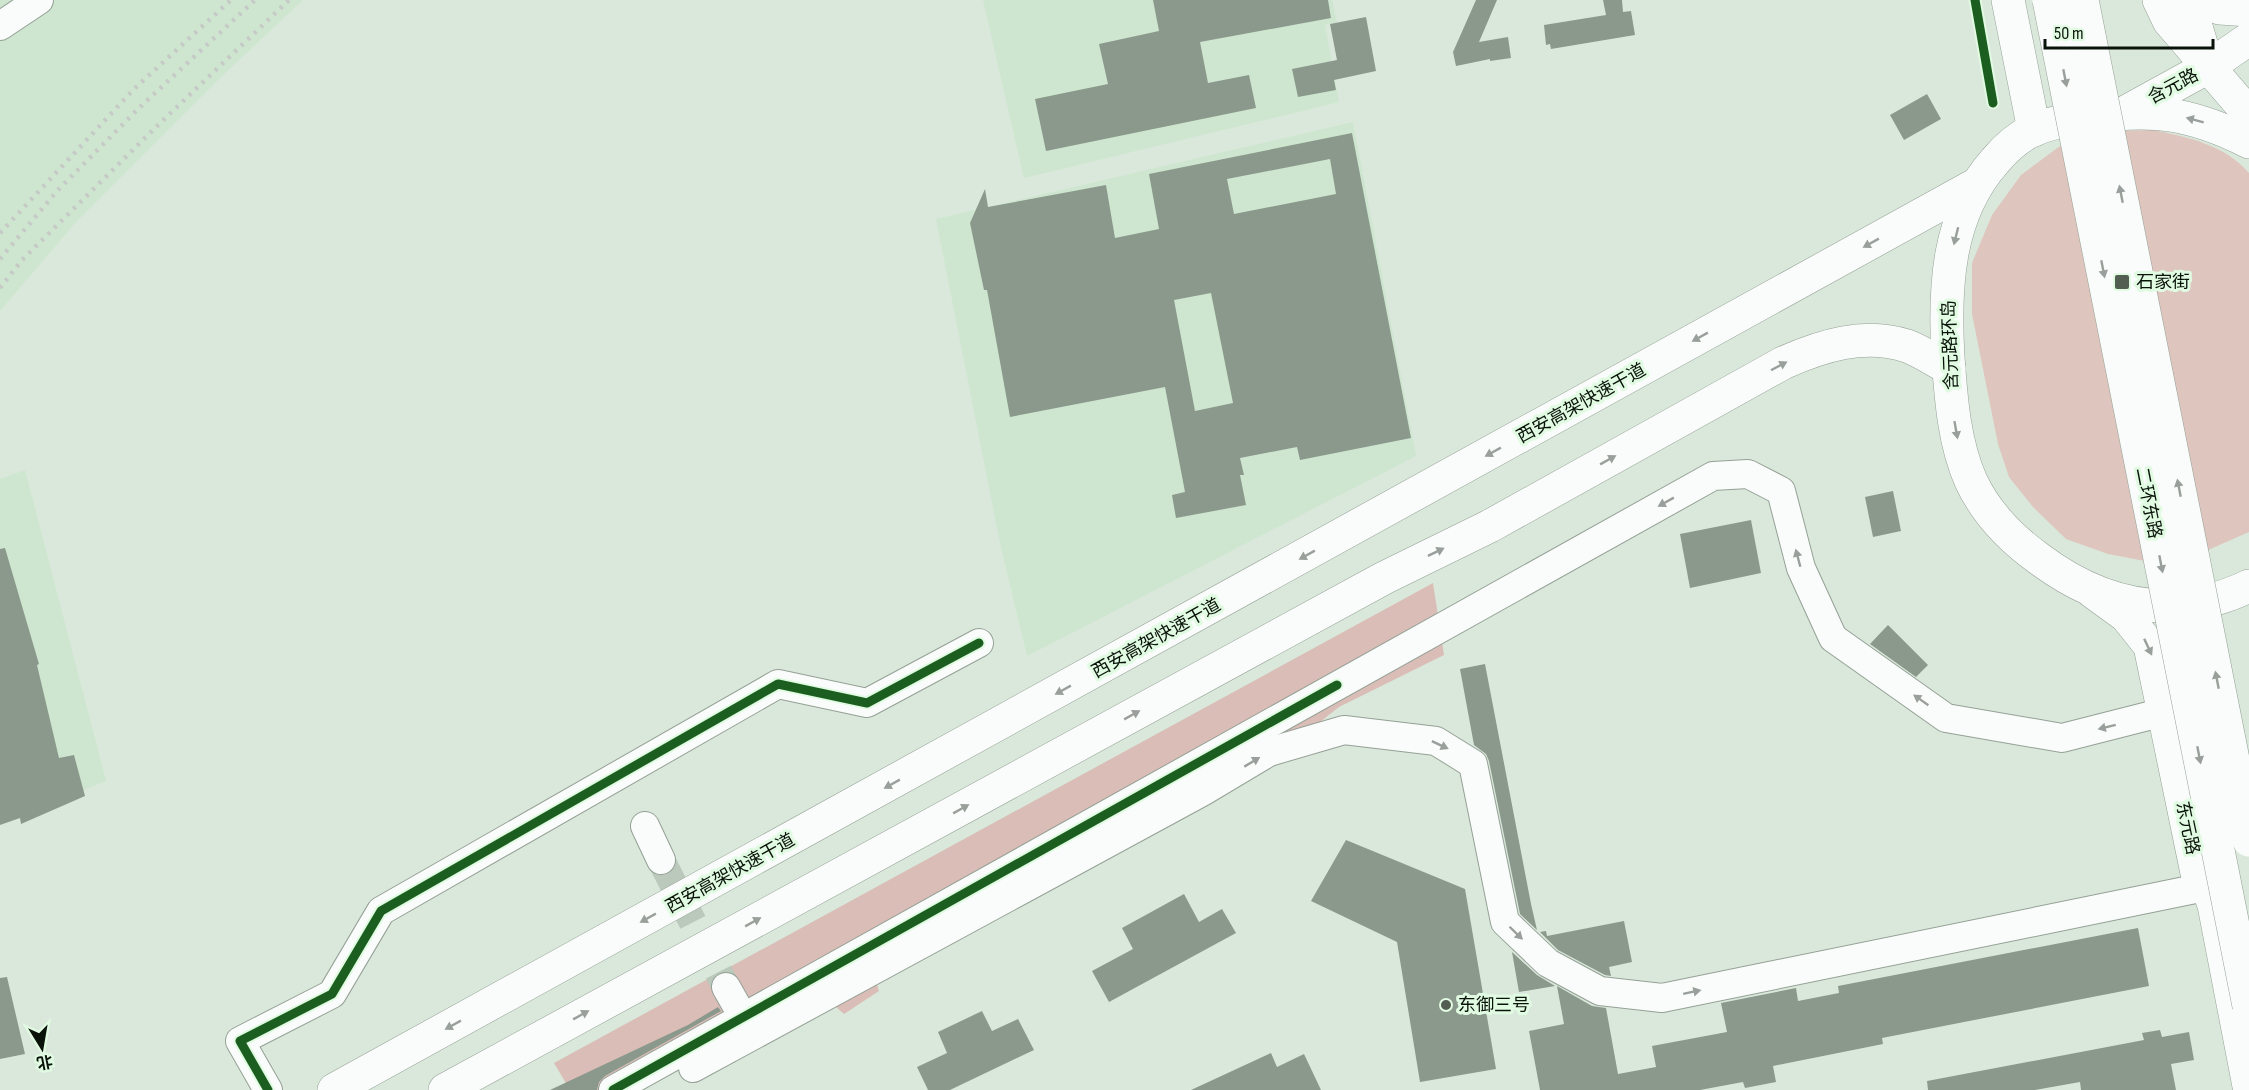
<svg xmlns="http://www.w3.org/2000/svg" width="2249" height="1090" font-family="'Sofia Sans Condensed','Noto Sans SC',sans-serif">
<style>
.built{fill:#cee6d0}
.green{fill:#dec5be}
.forest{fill:#d9bdb6}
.building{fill:#8b998c;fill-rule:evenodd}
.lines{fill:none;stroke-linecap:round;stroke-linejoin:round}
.minor-tunnel{stroke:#bbc8bc;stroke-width:28;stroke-dasharray:28 14;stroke-linecap:butt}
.minor-casing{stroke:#95a096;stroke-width:30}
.major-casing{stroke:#95a096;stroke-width:34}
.highway-casing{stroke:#95a096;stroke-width:34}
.minor{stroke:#f9fcfa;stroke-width:28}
.major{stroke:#f9fcfa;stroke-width:33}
.highway{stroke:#f9fcfa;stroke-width:33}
.rail{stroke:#c6cac7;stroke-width:4.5;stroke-dasharray:3 6;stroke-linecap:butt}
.highway-bridge-casing{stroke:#95a096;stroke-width:34;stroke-linecap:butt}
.highway-bridge{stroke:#f9fcfa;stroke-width:33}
.cycleway-casing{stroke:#e1fbe2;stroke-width:13}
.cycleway{stroke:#1b5e20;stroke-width:9}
.oneway{fill:#999f9a}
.poi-dot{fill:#535e53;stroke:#e1fbe2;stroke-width:2}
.labels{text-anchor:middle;stroke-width:6;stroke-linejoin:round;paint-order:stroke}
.street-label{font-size:18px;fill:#0a130a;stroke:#e1fbe2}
.poi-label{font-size:18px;fill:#0a130a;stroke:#e1fbe2;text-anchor:start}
</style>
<rect width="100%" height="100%" fill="#dae8db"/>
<g class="built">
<polygon points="0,0 303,0 220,78 76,222 0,311"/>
<polygon points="983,0 1332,0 1337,22 1325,25 1339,102 1024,178"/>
<polygon points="1353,122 1416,456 1027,656 1000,543 936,219"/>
<polygon points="25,470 106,781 0,824 0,479"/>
</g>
<path class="green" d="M 2153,130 C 2188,137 2225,145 2249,173 L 2249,532 L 2183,561 L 2145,561 L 2108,554 L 2066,539 L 2033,507 L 2009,477 L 1998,444 L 1972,314 L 1972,263 L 1992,215 L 2021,175 L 2060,146 L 2115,131 Z"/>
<polygon class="forest" points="1433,583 1444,655 1339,707 1263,767 872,969 879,991 844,1014 803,978 616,1090 570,1090 554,1063"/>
<g class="building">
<polygon points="1153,0 1328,0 1331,18 1200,42 1208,83 1249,75 1256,108 1046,151 1035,99 1108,84 1099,44 1159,31"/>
<polygon points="1476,0 1497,0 1479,42 1508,37 1511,58 1490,61 1490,59 1456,66 1453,52"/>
<polygon points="1603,0 1622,0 1623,12 1631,11 1635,35 1551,49 1550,44 1546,45 1544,25 1606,15"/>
<polygon points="1366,17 1376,71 1334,80 1336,90 1298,97 1292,69 1337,60 1330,24"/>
<polygon points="1927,94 1941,119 1904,140 1890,115"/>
<path d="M 1352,133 L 1411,438 L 1300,460 L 1297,447 L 1240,458 L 1244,475 L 1240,475 L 1246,505 L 1176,518 L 1172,495 L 1185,492 L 1165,387 L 1010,417 L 987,290 L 984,290 L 970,223 L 985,189 L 988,207 L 1106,185 L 1115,238 L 1159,229 L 1149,174 ZM 1330,159 L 1336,194 L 1234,214 L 1227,179 ZM 1211,293 L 1233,403 L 1195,411 L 1174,300 Z"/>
<polygon points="1893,491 1901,531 1873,537 1865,497"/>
<polygon points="1751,520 1761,573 1690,588 1680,534"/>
<polygon points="5,548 39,664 37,665 59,758 74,755 85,796 21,824 20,818 0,825 0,549"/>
<polygon points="1888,625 1928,665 1916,677 1870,644"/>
<polygon points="1485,664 1531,904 1537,930 1520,914 1489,761 1486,754 1474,745 1460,669"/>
<polygon points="1346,840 1465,889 1496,1069 1420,1082 1397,942 1311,901"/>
<polygon points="1184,894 1199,922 1222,909 1236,933 1109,1002 1092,971 1133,949 1122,928"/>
<polygon points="1624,921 1632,962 1609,967 1611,976 1605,975 1558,950 1540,932 1546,931 1547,936"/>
<polygon points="2138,928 2149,986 1882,1038 1883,1044 1773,1066 1776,1082 1745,1088 1743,1082 1700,1090 1540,1090 1529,1031 1564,1024 1557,986 1592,1006 1606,1008 1618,1074 1656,1067 1652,1046 1727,1032 1721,1003 1796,988 1798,1001 1839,993 1838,986"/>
<polygon points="1512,952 1537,975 1555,986 1519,992"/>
<polygon points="7,977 25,1054 0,1059 0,978"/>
<polygon points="718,1007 721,1011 605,1076 599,1082 597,1090 550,1090 688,1025"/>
<polygon points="982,1011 992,1031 1018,1019 1034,1050 950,1090 928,1090 917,1067 947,1053 938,1032"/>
<polygon points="2160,1030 2162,1037 2189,1032 2194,1060 2171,1064 2176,1090 2081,1090 2080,1082 2035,1090 1928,1090 1927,1081 2144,1040 2142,1033"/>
<polygon points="1271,1053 1277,1067 1304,1054 1321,1090 1191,1090"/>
</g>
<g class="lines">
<polyline class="minor-tunnel" points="661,860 726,987"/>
<g class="minor-casing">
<g id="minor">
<polyline points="0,26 39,0"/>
<polyline points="645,826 661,860"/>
<polyline points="726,987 743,1017"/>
<polyline points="693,1068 1202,792 1269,752 1344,730 1436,741 1473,764 1505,922 1548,963 1600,991 1662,998 2200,888"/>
<polyline points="268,1090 240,1041 332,994 381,911 778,684 867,703 979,643"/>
<polyline points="613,1090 1713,476 1748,474 1781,491 1801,568 1833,638 1946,718 2062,738 2164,712"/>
</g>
</g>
<g class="major-casing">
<g id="major">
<polyline points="2188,0 2208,67"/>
<polyline points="2199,0 2220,8 2249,10"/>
<polyline points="2126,112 2208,67 2249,39"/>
<polyline points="2093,592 2126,616 2150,646 2197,873"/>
</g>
</g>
<g class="highway-casing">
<g id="highway">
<polyline points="2008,0 2034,130"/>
<polyline points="2159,0 2169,21 2249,114"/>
<path d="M 2249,142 C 2191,113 2154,108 2090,117 C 2070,120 2050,122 2031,131 C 2017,138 2005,149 1995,161 C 1947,215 1944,288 1948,357 C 1951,398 1954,443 1971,481 C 1986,513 2009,537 2038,558 C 2103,607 2174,622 2249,586"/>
<polyline points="2192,843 2214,905 2249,1086"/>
<polyline points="334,1090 1977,184"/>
<path d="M 445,1090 L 1384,578 L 1490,526 L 1783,363 C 1821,346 1864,332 1907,346 C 1921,351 1935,361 1949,368"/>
</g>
</g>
<use href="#minor" class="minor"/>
<use href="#major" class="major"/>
<use href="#highway" class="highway"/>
<g class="rail">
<polyline points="0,233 134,89 231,0"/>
<polyline points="0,259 57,191 138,109 255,0"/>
<polyline points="0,288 22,260 155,128 289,0"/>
</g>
<g class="highway-bridge-casing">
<g id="highway-bridge">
<polyline points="2049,0 2249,1006"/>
<polyline points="2082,0 2249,840"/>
</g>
</g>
<use href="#highway-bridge" class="highway-bridge"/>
<g class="cycleway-casing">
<g id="cycleway">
<polyline points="1975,0 1993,103"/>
<polyline points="268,1090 240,1041 332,994 381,911 778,684 867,703 979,643"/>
<polyline points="613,1090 1337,685"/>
</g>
</g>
<use href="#cycleway" class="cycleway"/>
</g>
<defs><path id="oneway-solid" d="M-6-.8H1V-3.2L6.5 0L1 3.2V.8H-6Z" transform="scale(1.5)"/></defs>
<g class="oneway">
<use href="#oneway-solid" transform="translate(2065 78) rotate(79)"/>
<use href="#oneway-solid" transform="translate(2195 120) rotate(-165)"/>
<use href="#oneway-solid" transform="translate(2121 194) rotate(-101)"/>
<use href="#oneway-solid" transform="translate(1956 236) rotate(104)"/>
<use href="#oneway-solid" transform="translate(1871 243) rotate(151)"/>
<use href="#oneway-solid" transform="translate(2103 269) rotate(79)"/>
<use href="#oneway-solid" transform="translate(1700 337) rotate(151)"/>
<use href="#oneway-solid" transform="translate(1779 366) rotate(-28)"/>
<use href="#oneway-solid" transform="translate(1956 430) rotate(80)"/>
<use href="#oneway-solid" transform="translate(1493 452) rotate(151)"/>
<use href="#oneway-solid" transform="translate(1608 460) rotate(-29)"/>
<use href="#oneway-solid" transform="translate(2179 488) rotate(-101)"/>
<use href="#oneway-solid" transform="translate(1666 502) rotate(151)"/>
<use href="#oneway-solid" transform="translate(1436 552) rotate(-26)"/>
<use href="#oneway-solid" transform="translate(1307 555) rotate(151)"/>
<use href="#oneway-solid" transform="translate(1798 558) rotate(-105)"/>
<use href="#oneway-solid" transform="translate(2161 564) rotate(79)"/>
<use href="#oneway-solid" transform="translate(2148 647) rotate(65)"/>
<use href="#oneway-solid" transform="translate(2217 680) rotate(-101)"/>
<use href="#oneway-solid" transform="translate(1063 690) rotate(151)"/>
<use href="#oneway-solid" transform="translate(1921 700) rotate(-145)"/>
<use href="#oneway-solid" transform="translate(1132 715) rotate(-29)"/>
<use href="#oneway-solid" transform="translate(2107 727) rotate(166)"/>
<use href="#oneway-solid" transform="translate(1440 745) rotate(25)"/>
<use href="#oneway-solid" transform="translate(2199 755) rotate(79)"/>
<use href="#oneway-solid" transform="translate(1252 762) rotate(-31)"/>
<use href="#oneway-solid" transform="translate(892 784) rotate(151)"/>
<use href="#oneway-solid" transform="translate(961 809) rotate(-29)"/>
<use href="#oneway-solid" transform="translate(648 918) rotate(151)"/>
<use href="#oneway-solid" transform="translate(753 922) rotate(-29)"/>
<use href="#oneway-solid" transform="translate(1516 933) rotate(44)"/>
<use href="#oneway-solid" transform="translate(1692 992) rotate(-12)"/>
<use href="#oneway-solid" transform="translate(581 1015) rotate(-29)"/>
<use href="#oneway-solid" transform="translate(453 1025) rotate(151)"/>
</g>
<g class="poi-dot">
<rect x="2114" y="274" width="16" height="16" rx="3"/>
<circle cx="1446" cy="1005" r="6"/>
</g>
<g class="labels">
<g class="street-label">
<text transform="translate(2173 86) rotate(-28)" y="6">含元路</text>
<text transform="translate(1950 345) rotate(-92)" y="6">含元路环岛</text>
<text transform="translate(1581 403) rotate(-29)" y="6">西安高架快速干道</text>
<text transform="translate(2149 503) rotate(79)" y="6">二环东路</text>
<text transform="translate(1156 638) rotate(-29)" y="6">西安高架快速干道</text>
<text transform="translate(2188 828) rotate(78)" y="6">东元路</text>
<text transform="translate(730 873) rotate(-29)" y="6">西安高架快速干道</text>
</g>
<g class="poi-label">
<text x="2136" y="288">石家街</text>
<text x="1458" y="1011">东御三号</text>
</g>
</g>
<g transform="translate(42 1048) rotate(169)" stroke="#e1fbe2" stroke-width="4.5" paint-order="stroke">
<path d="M0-4.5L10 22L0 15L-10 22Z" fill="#0a130a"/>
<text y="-9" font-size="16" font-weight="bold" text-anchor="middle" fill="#0a130a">北</text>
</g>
<path d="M2045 39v9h168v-9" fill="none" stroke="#0a130a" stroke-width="3"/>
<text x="2054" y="39" font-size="18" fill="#0a130a" stroke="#e1fbe2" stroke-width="4.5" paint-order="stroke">50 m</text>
</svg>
